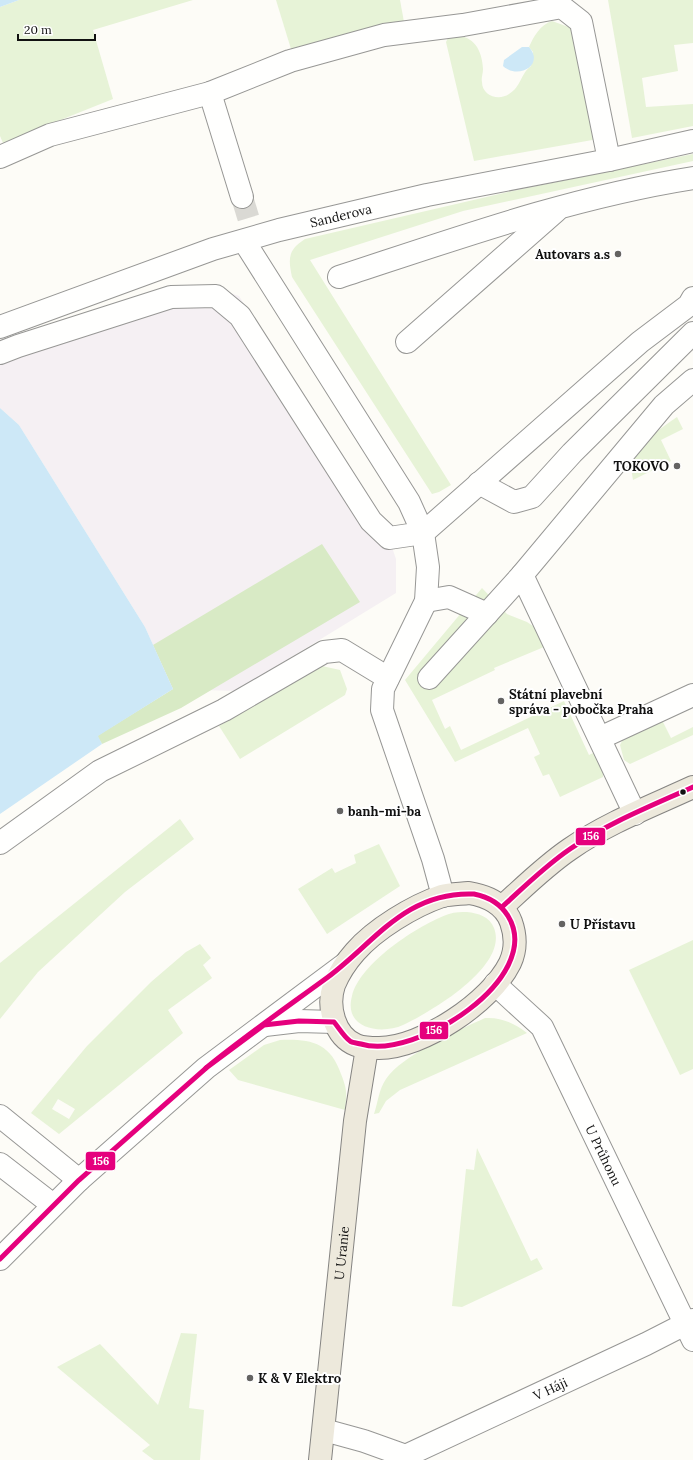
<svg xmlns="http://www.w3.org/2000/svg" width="693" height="1460" font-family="Lora,serif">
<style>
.industrial{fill:#f5f0f3}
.green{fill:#e7f3d7;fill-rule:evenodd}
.forest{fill:#d8eac5}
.water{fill:#cde8f7}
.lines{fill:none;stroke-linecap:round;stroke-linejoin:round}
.minor-tunnel{stroke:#dad9d4;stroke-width:22;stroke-dasharray:22 11;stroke-linecap:butt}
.minor-casing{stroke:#979795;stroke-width:24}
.major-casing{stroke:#858482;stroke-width:24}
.minor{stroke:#fffffe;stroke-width:22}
.major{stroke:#ede9dc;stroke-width:22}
.bus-1-casing{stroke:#fff;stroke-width:8}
.bus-1{stroke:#e5007d;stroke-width:5}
.poi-dot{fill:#646362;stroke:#fff;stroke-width:1.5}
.bus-dot{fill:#111;stroke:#fff;stroke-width:1.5}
.labels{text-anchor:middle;stroke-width:4;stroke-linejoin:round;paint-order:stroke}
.street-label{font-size:13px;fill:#111;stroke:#fff}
.poi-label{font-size:13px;font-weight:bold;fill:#111;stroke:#fff;text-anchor:start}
.line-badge{stroke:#fff;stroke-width:1.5}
.badge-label{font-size:11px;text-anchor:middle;font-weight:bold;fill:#fff}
</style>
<rect width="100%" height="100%" fill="#fdfcf7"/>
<polygon class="industrial" points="218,289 239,296 381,515 396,559 396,593 236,691 173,689 145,627 19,425 0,408 0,349"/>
<g class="green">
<polygon points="19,0 193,0 93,30 113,99 3,143 0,136 0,7"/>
<polygon points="276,0 400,0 404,22 291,49"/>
<polygon points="608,0 693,0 693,43 674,45 678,71 642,78 646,107 693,104 693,126 632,138"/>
<path d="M 552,21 L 574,29 L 598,139 L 474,161 L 446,42 L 449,36 C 472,33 482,48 483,69 C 483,74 481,78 482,82 C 482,96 499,101 509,94 C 521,87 521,73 531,66 L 533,52 L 529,47 C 534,36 540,25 552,21 Z"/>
<path d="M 693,154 L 693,161 L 463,211 L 310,260 L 451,485 L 439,492 L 432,494 L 292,277 C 288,258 288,250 305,239 L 508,192 Z"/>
<path d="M 677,417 L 683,429 L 661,440 L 671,461 L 633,480 C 632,473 630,465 633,458 C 641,442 662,427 677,417 Z"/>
<polygon points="482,588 507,614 527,622 539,630 566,688 564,689 544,647 494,668 495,670 432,700 445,729 450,726 461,750 564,701 589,755 595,752 603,768 603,777 560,797 549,774 543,776 534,757 540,754 528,728 455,762 405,680"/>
<polygon points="322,666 340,670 347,689 345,695 240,759 219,726"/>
<polygon points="662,720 671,738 693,727 693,735 630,764 624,760 620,745 624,737"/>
<polygon points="180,819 194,839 125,892 38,972 0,1019 0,963"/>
<polygon points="379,844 400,886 327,934 298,889 332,868 335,873 356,863 354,855"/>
<path d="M 467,912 C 478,913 490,917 494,928 C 509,966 431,1012 403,1025 C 381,1035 343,1029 352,996 C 360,963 418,925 449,914 C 455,912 462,912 467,912 Z"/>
<polygon points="693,940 693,1069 680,1075 629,970"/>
<path d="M 200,944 L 211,958 L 203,965 L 212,978 L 168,1010 L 183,1033 L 59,1134 L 31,1113 L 87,1046 L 151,982 L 186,952 ZM 58,1099 L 75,1109 L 69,1119 L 52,1109 Z"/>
<path d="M 485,1018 C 501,1017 514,1023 527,1033 L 400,1090 L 386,1101 L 379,1113 L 374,1114 C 378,1102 379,1089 386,1079 C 401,1056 459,1030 485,1018 Z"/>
<path d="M 280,1040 C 310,1039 330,1042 341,1074 C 347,1089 347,1093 345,1110 L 238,1080 L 229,1070 L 264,1045 Z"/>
<polygon points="477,1148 531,1261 537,1258 543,1269 462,1307 452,1306 466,1169 474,1170"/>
<polygon points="181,1333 197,1334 189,1408 204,1410 200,1460 154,1460 142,1451 150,1445 57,1367 100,1344 158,1405"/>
</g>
<polygon class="forest" points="322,544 360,602 181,708 102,744 97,736 173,689 153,645"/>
<g class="water">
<polygon points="0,0 19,0 0,7"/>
<path d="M 522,47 L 529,47 C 545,65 518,80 503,66 L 504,60 Z"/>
<polygon points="0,408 19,425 145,627 173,689 98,736 102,744 0,814"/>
</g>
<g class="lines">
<polyline class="minor-tunnel" points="242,197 249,220"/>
<g class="minor-casing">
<g id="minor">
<polyline points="210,93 242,197"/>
<polyline points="0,157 50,135 210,93 290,61 384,35 463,25 562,7 581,22 609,160"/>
<polyline points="244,241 409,502 423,533 428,567 426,601 383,689 382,710 433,859 443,896"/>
<path d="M 339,277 C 455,239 572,197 693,178"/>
<path id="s1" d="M 0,327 L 213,249 L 279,230 L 427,195 L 609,160 L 693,141"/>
<polyline points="407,342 556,211"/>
<polyline points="0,353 18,346 171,297 216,296 240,316 371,521 389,538 423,533 640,342 689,305 693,298"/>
<polyline points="479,483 514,502 532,497 572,453 693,333"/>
<polyline points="426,601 449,597 487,614"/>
<polyline points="429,678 522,575"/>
<polyline points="600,738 693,695"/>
<polyline points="635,814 522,575 664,405 693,380"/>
<polyline points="0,843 100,771 224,710 324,652 342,650 388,678"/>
<path id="s2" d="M 495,984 L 542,1027 L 693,1340"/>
<polyline points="265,1025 299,1021 334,1022"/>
<polyline points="0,1116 79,1180"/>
<polyline points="0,1164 53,1205"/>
<polyline points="0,1259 79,1180 206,1068 345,964"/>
<polyline points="324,1430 364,1441 406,1456"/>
<path id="s3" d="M 397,1460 L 646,1344 L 693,1320"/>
</g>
</g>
<g class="major-casing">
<g id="major">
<path d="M 469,893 C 487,896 504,903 511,922 C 516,936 516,950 510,963 C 491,1002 422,1048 379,1048 C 372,1048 363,1048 356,1045 C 334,1036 327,1006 334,985 C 339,973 347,961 355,952 C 375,929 413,906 442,896 C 450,894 460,894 469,893 Z"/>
<path d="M 502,907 C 524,887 545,866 570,849 C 607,823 652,806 693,787"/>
<path id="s4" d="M 320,1460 L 355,1121 L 367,1048"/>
</g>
</g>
<use href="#minor" class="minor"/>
<use href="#major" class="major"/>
<g class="bus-1-casing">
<g id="bus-1">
<path d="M 474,894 C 489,897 500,903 508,916 C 546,978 414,1061 361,1044 C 358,1043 352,1043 350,1041 C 344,1037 339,1028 334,1022 L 299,1021 L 264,1025 L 206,1068 C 245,1036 287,1007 328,977 C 375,942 406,891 474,894 Z"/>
<path d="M 502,907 C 524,887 545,866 570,849 C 608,823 651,806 693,787"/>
<polyline points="0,1259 79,1180 206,1068"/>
</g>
</g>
<use href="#bus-1" class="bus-1"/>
</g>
<g class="poi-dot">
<circle cx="618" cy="254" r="4"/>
<circle cx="677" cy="466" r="4"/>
<circle cx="501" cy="701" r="4"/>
<circle cx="340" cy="811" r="4"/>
<circle cx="562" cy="924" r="4"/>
<circle cx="250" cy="1378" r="4"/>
</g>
<circle class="bus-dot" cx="683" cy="792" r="3.5"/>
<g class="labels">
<g class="street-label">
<text dy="5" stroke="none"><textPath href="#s1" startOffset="359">Sanderova</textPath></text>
<text dy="5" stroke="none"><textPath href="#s2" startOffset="206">U Průhonu</textPath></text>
<text dy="5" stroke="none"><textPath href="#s4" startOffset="208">U Uranie</textPath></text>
<text dy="5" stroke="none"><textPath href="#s3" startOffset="169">V Háji</textPath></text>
</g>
<g class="poi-label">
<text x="610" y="259" text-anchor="end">Autovars a.s</text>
<text x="669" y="471" text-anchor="end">TOKOVO</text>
<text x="509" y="699">Státní plavební<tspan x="509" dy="15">správa - pobočka Praha</tspan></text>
<text x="348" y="816">banh-mi-ba</text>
<text x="570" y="929">U Přístavu</text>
<text x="258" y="1383">K &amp; V Elektro</text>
</g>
</g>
<g class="line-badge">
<rect x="575" y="827" width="31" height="19" rx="4" fill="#e5007d"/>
<rect x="419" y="1021" width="30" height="19" rx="4" fill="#e5007d"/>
<rect x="85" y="1151" width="31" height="20" rx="4" fill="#e5007d"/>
</g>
<g class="badge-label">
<text x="591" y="840">156</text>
<text x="434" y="1034">156</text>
<text x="101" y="1165">156</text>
</g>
<path d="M18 34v6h77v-6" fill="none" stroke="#111111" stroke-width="2"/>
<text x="24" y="34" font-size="12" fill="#111111" stroke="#ffffff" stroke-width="3" paint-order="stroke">20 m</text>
</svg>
